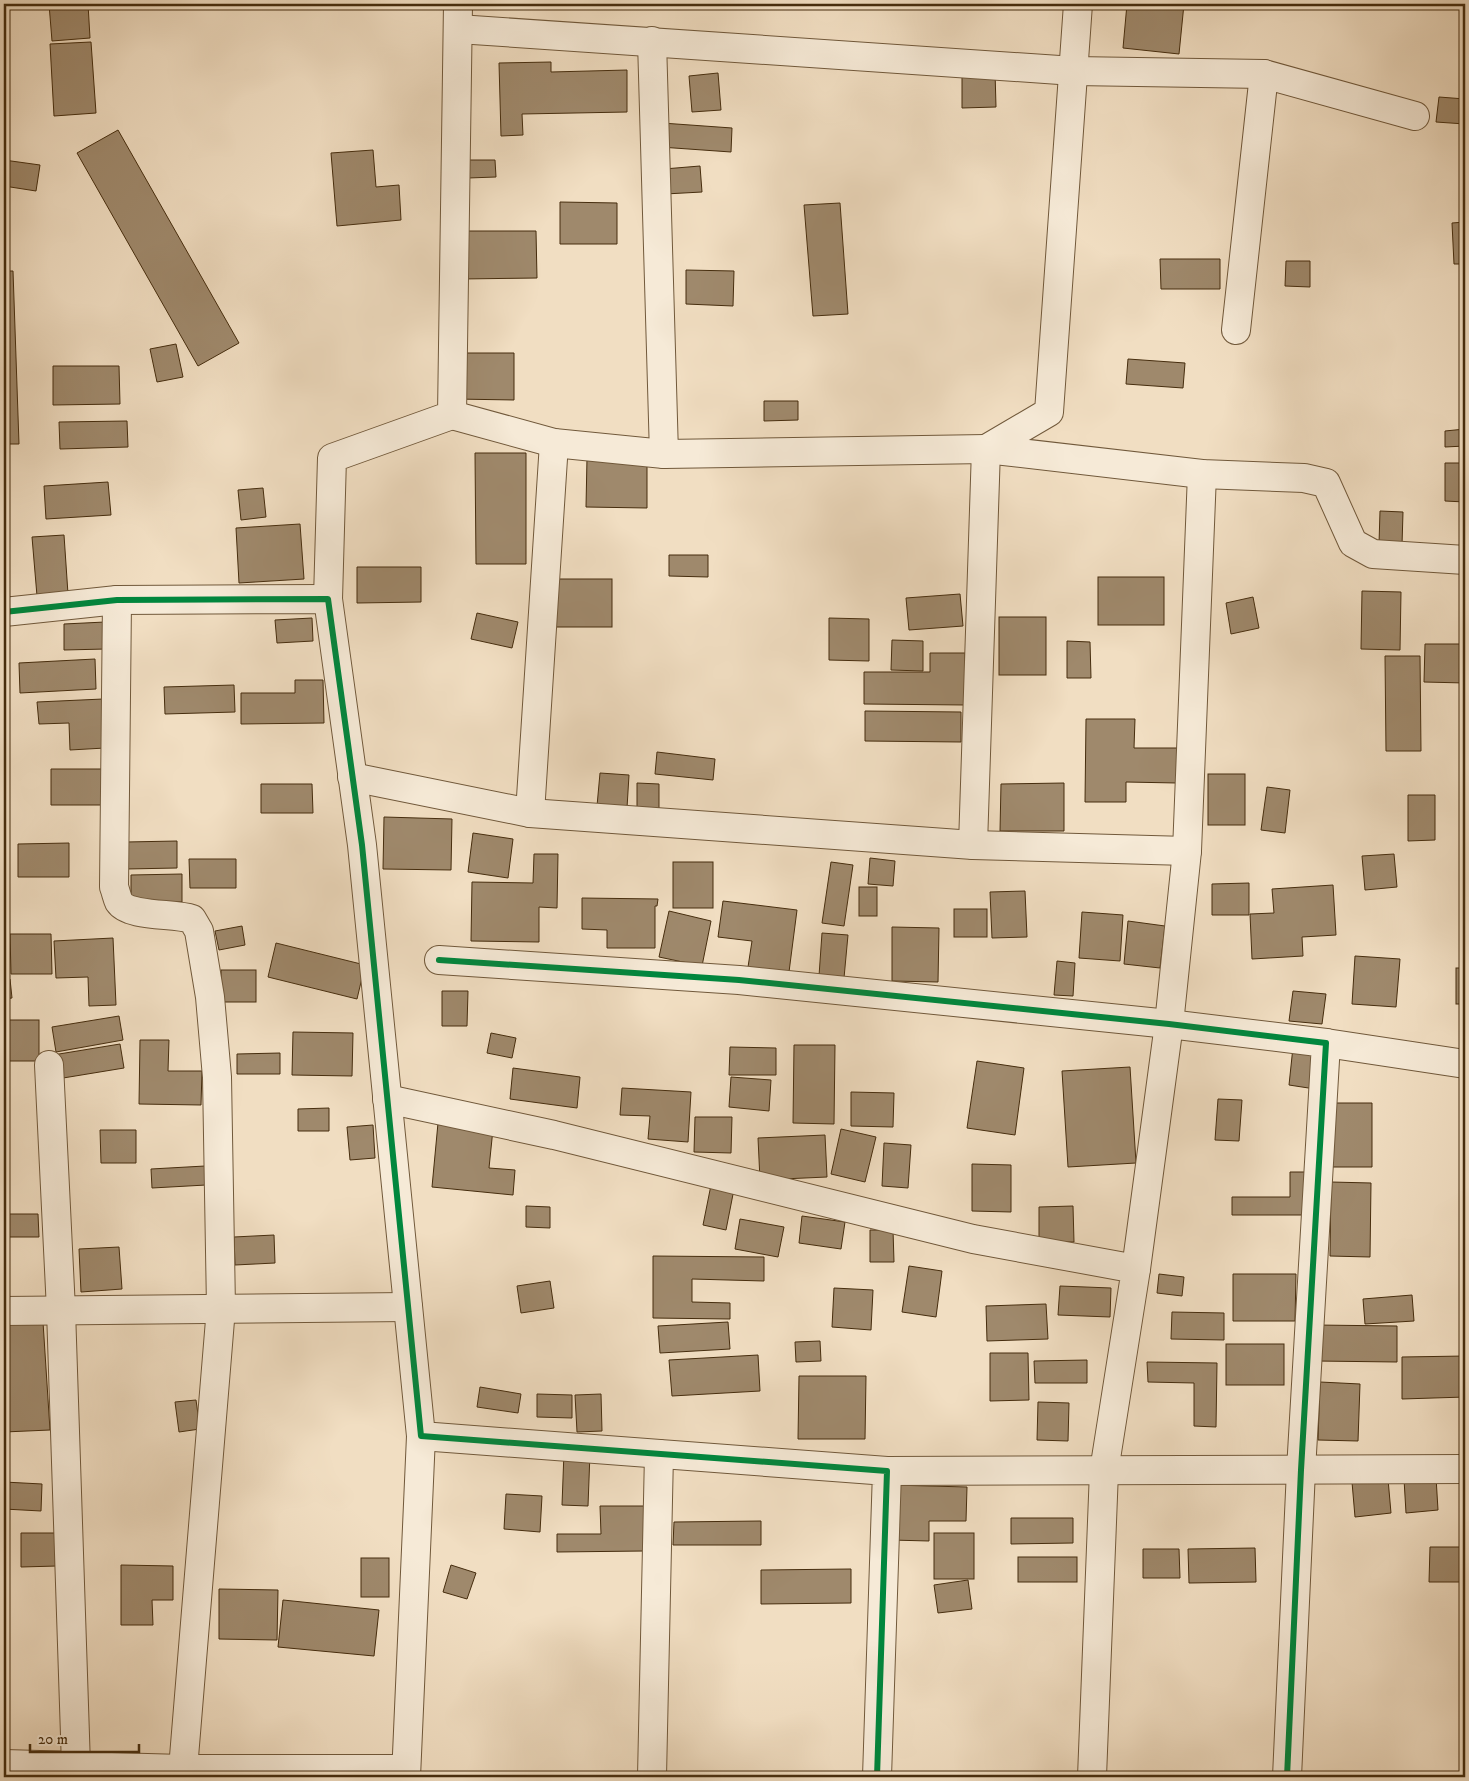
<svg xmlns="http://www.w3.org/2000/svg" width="1469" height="1781" font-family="'IM FELL DW Pica',serif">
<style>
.building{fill:#9f896c;stroke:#462d0e}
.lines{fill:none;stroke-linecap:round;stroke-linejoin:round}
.minor-casing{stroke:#71593b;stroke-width:30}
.minor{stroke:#f6ead7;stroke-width:28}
.cycleway-casing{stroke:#f6ead7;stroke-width:9}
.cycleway{stroke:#00873e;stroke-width:6}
</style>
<rect width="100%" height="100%" fill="#f1dec2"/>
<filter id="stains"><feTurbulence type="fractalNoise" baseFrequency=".004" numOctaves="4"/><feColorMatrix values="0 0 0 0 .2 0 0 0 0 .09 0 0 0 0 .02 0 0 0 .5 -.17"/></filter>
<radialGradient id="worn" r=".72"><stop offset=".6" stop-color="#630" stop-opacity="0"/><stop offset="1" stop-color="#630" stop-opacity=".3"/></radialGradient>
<g class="building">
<polygon points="49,4 88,4 90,38 52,41"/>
<polygon points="1127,4 1184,4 1179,54 1123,48"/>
<polygon points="91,42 96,113 54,116 50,44"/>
<polygon points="551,62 551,72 627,70 627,112 522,114 523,135 501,136 499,63"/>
<polygon points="962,71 995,71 996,107 962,108"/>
<polygon points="718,73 721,110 692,112 689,76"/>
<polygon points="1439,97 1465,99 1465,124 1436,122"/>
<polygon points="662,123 732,128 731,152 660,147"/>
<polygon points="118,130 239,343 198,366 77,153"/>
<polygon points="373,150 376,187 399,185 401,220 337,226 331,153"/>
<polygon points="4,160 40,165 36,191 4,186"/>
<polygon points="468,160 495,160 496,177 468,178"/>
<polygon points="700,166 702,192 665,194 664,169"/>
<polygon points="560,202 617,203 617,244 560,244"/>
<polygon points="840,203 848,314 813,316 804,205"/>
<polygon points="1465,222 1465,264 1454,264 1452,223"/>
<polygon points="461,231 536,231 537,278 461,279"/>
<polygon points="1160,259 1220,259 1220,289 1161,289"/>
<polygon points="1286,261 1310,261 1310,287 1285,286"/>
<polygon points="686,270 734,271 733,306 686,304"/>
<polygon points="4,271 13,271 19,444 4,444"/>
<polygon points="176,344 183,377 157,382 150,349"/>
<polygon points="455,353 514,353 514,400 455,399"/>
<polygon points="1128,359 1185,363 1183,388 1126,384"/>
<polygon points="53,366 119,366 120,404 53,405"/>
<polygon points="764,401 798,401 798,420 764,421"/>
<polygon points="127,421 128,447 60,449 59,422"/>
<polygon points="1465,429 1465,446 1445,447 1445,431"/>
<polygon points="475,453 526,453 526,564 476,564"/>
<polygon points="587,458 647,459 647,508 586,507"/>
<polygon points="1445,463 1465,463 1465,502 1445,501"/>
<polygon points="108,482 111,515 46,519 44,486"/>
<polygon points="263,488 266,517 241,520 238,490"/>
<polygon points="1380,511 1403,512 1402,545 1379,544"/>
<polygon points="300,524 304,579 239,583 236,528"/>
<polygon points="64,535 68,594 37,596 32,537"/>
<polygon points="669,555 708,555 708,577 669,576"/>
<polygon points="357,567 421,567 421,602 357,603"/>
<rect x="1098" y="577" width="66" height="48"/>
<rect x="556" y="579" width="56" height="48"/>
<polygon points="1362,591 1401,592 1400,650 1361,649"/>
<polygon points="960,594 963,626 909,630 906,598"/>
<polygon points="1253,597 1259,628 1231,634 1226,603"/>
<polygon points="477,613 518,622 512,648 471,639"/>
<rect x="999" y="617" width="47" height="58"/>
<polygon points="312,618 313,641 277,643 275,620"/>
<polygon points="829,618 869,619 869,661 829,660"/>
<polygon points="105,622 106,649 64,650 64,624"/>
<polygon points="892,640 923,641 923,671 891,670"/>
<polygon points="1067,641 1090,642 1091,678 1067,678"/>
<polygon points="1425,644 1465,644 1465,683 1424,682"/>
<polygon points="930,653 965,653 965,705 864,704 864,672 930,672"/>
<polygon points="1385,656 1420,656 1421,751 1386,751"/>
<polygon points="95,659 96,689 20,693 19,663"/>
<polygon points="295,680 323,680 324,723 241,724 241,693 295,693"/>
<polygon points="234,685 235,712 165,714 164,687"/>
<polygon points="103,699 105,748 70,750 69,723 39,724 37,702"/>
<polygon points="865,711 961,712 961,742 865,741"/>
<polygon points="1086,719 1135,719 1134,748 1177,748 1177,783 1126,782 1126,802 1085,802"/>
<polygon points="657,752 715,759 713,780 655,774"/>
<polygon points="51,769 103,769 102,805 51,805"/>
<polygon points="600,773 629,775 627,808 597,806"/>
<rect x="1208" y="774" width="37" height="51"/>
<polygon points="637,783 659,784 659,817 637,817"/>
<polygon points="1064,783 1064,831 1000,831 1001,784"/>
<polygon points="261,784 312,784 313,813 261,813"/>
<polygon points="1267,787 1290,790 1285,833 1261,830"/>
<polygon points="1408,795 1435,795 1435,840 1408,841"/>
<polygon points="384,817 452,819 451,870 383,869"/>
<polygon points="473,833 513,839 508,878 468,872"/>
<polygon points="177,841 177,868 126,869 126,842"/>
<polygon points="69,843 69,877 18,877 18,844"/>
<polygon points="534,854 558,854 557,908 539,907 539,942 471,941 472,882 533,883"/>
<polygon points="1394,854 1397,887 1365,890 1362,856"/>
<polygon points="870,858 895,861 893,886 868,884"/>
<polygon points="189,859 236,859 236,888 190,888"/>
<rect x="673" y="862" width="40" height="46"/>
<polygon points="831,862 853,865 844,926 822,923"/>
<polygon points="182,874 182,902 131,902 131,875"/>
<polygon points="1249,883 1249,915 1212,915 1212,884"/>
<polygon points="1333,885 1336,935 1302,937 1303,956 1252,959 1250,914 1274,913 1272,889"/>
<rect x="859" y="887" width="18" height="29"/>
<polygon points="1025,891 1027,937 992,938 990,892"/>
<polygon points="582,898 658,899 657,906 655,906 655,948 607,948 607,930 582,929"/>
<polygon points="723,901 797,910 789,972 748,967 752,941 718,937"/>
<rect x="954" y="909" width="33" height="28"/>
<polygon points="669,911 711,921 702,966 659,957"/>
<polygon points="1082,912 1123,915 1120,961 1079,958"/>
<polygon points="1128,921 1165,926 1160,968 1124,964"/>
<polygon points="242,926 245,945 219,950 215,931"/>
<polygon points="892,927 939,928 938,982 892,981"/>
<polygon points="822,933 848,935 844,978 819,976"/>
<polygon points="10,934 51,934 52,974 11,974"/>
<polygon points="113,938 116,1005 89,1006 88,977 56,978 54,941"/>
<polygon points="276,943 365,965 357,999 268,977"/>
<polygon points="1355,956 1400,959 1396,1007 1352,1004"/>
<polygon points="1057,961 1075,963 1073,996 1054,995"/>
<rect x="1456" y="968" width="9" height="36"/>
<rect x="221" y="970" width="35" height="32"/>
<polygon points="4,979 10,979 12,998 4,999"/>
<polygon points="442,991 468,991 467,1026 442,1026"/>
<polygon points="1293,991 1326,994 1322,1024 1289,1021"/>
<polygon points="119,1016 123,1040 56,1052 52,1027"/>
<rect x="4" y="1020" width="35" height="41"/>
<polygon points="293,1032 353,1033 352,1076 292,1075"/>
<polygon points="491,1033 516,1038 512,1058 487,1053"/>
<polygon points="140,1040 169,1040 168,1071 202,1071 201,1105 139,1104"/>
<polygon points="120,1044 124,1068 57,1079 53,1055"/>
<polygon points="794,1045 835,1045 834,1124 793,1123"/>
<polygon points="730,1047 776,1048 776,1075 729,1075"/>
<polygon points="1293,1047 1319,1051 1315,1089 1289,1085"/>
<polygon points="280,1053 280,1074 237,1074 237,1054"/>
<polygon points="977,1061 1024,1068 1015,1135 967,1128"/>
<polygon points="1130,1067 1136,1163 1068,1167 1062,1071"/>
<polygon points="513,1068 580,1077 577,1108 510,1099"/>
<polygon points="731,1077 771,1080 769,1111 729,1107"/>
<polygon points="622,1088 691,1092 688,1142 648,1139 650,1116 620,1115"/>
<polygon points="851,1092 894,1093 893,1127 851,1126"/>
<polygon points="1218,1099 1242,1100 1239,1141 1215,1140"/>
<polygon points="1330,1103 1372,1103 1372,1167 1331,1167"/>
<polygon points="329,1108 329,1131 298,1131 298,1109"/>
<polygon points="695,1117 732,1117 731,1153 694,1152"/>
<polygon points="438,1123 493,1129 489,1168 515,1170 513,1195 432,1187"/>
<polygon points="373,1125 375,1158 350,1160 347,1127"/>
<polygon points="841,1129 876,1137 865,1182 831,1174"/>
<polygon points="100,1130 136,1130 136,1163 101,1163"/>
<polygon points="825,1135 827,1177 760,1180 758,1138"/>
<polygon points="884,1143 911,1145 908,1188 882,1186"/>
<polygon points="972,1164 1011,1165 1011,1212 972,1211"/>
<polygon points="205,1166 206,1185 152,1188 151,1169"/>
<polygon points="1290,1172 1310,1172 1309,1215 1232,1215 1232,1197 1290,1197"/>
<polygon points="712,1180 735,1184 726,1230 703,1225"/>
<polygon points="1331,1182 1371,1183 1370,1257 1330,1256"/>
<polygon points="526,1206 550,1207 550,1228 526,1227"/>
<polygon points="1073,1206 1074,1242 1039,1242 1039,1207"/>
<polygon points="4,1214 38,1214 39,1237 4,1237"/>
<polygon points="802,1216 845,1222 841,1249 799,1243"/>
<polygon points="740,1219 784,1227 778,1257 735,1249"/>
<polygon points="870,1230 893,1230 894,1262 870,1262"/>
<polygon points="274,1235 275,1263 235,1265 234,1237"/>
<polygon points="119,1247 122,1289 81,1292 79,1249"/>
<polygon points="653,1256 764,1257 764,1281 692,1279 692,1302 730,1303 730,1319 653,1318"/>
<polygon points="909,1266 942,1271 936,1317 902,1312"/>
<polygon points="1159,1274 1184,1277 1182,1296 1157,1293"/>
<polygon points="1233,1274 1296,1274 1295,1321 1233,1321"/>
<polygon points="550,1281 554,1308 521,1313 517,1286"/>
<polygon points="1060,1286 1111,1288 1110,1317 1058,1315"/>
<polygon points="834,1288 873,1290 871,1330 832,1327"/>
<polygon points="1412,1295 1414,1321 1365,1324 1363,1299"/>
<polygon points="1046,1304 1048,1339 987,1341 986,1306"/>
<polygon points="1172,1312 1224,1313 1224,1340 1171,1339"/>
<polygon points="43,1322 50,1430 4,1432 4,1325"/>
<polygon points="728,1322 730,1349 660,1353 658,1326"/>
<polygon points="1316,1325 1397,1326 1397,1362 1316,1361"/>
<polygon points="820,1341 821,1361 796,1362 795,1342"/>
<rect x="1226" y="1344" width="58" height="41"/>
<polygon points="990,1353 1028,1353 1029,1400 990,1401"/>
<polygon points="758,1355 760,1391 672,1396 669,1360"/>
<polygon points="1465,1356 1465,1397 1402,1399 1402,1357"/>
<polygon points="1087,1360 1087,1383 1035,1383 1034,1361"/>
<polygon points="1147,1362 1217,1363 1216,1427 1194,1426 1194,1383 1148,1382"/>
<polygon points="799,1376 866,1376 865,1439 798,1439"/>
<polygon points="1320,1382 1360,1384 1358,1441 1318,1440"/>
<polygon points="480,1387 521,1394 518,1413 477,1407"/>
<polygon points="537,1394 572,1395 572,1418 537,1417"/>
<polygon points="601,1394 602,1431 577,1432 575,1395"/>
<polygon points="196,1400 200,1429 179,1432 175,1402"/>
<polygon points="1038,1402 1069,1403 1068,1441 1037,1440"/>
<polygon points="564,1452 590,1453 588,1506 562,1505"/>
<polygon points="1436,1477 1438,1510 1406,1513 1404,1479"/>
<polygon points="1388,1479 1391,1513 1355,1517 1352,1482"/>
<polygon points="4,1482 42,1484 41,1511 4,1509"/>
<polygon points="892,1485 967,1487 966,1521 929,1521 929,1541 891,1540"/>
<polygon points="506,1494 542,1496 540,1532 504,1529"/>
<polygon points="600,1506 644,1506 644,1551 557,1552 557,1534 601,1534"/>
<polygon points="1011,1518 1073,1518 1073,1543 1011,1544"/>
<polygon points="761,1521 761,1545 673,1545 674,1522"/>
<polygon points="21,1533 57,1533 57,1566 21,1567"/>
<rect x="934" y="1533" width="40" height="46"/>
<polygon points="1430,1547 1465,1547 1465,1582 1429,1582"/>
<polygon points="1255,1548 1256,1582 1189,1583 1188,1549"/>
<polygon points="1143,1549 1179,1549 1180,1578 1143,1578"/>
<rect x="1018" y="1557" width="59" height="25"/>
<rect x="361" y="1558" width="28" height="39"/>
<polygon points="121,1565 173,1566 173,1600 152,1600 153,1625 121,1625"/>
<polygon points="451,1565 476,1573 467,1599 443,1592"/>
<polygon points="851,1569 851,1603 761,1604 761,1570"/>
<polygon points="968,1580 972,1609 938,1613 934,1585"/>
<polygon points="219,1589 278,1590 277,1640 219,1639"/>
<polygon points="283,1600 379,1610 374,1656 278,1647"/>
</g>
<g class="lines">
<g class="minor-casing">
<g id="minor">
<polyline points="458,29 1074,71 1264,74 1415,116"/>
<polyline points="652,41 664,454"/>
<polyline points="1236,330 1264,74"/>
<polyline points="452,415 554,443 664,454 986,449 1202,474 1304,478 1326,483 1353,543 1373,554 1465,560"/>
<polyline points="328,599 332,458 452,415 458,4"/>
<path d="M 117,600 L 114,887 C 116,892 117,898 119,902 C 129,917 174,913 192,919 L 199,931 L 210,997 L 217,1077 L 221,1308 L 183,1769"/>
<polyline points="4,612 117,600 328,599 362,845 421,1436 887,1471 877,1777"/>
<polyline points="352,777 530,813 973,845 1187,851"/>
<polyline points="530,813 554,443"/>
<polyline points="973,845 986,449 1049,412 1078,4"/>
<polyline points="439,960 739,980 1169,1024 1326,1043 1301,1470 1287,1777"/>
<polyline points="1326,1043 1465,1064"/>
<polyline points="49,1065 61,1310 76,1766"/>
<polyline points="387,1099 554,1135 973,1239 1136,1269 1104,1471 1092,1777"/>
<polyline points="1136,1269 1169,1024 1187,851 1202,474"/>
<polyline points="4,1311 408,1307"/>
<polyline points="887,1471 1465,1469"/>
<polyline points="4,1764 183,1769 406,1769"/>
<polyline points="406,1777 421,1436"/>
<polyline points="652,1777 659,1454"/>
</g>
</g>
<use href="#minor" class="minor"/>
<g class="cycleway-casing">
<g id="cycleway">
<polyline points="4,612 117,600 328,599 362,845 421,1436 887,1471 877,1777"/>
<polyline points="439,960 739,980 1169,1024 1326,1043 1301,1470 1287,1777"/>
</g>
</g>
<use href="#cycleway" class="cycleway"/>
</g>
<rect width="1469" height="1781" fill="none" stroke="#f1dec2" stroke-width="20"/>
<rect x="5" y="5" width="1459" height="1771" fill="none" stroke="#462d0e" stroke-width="2.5"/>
<rect x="10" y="10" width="1449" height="1761" fill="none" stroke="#462d0e"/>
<path d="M30 1744v8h109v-8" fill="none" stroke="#462d0e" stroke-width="2.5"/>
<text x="38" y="1744" font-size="15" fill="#462d0e" stroke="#f6ead7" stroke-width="4" paint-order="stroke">20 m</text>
<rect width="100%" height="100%" filter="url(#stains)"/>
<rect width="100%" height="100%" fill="url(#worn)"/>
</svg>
